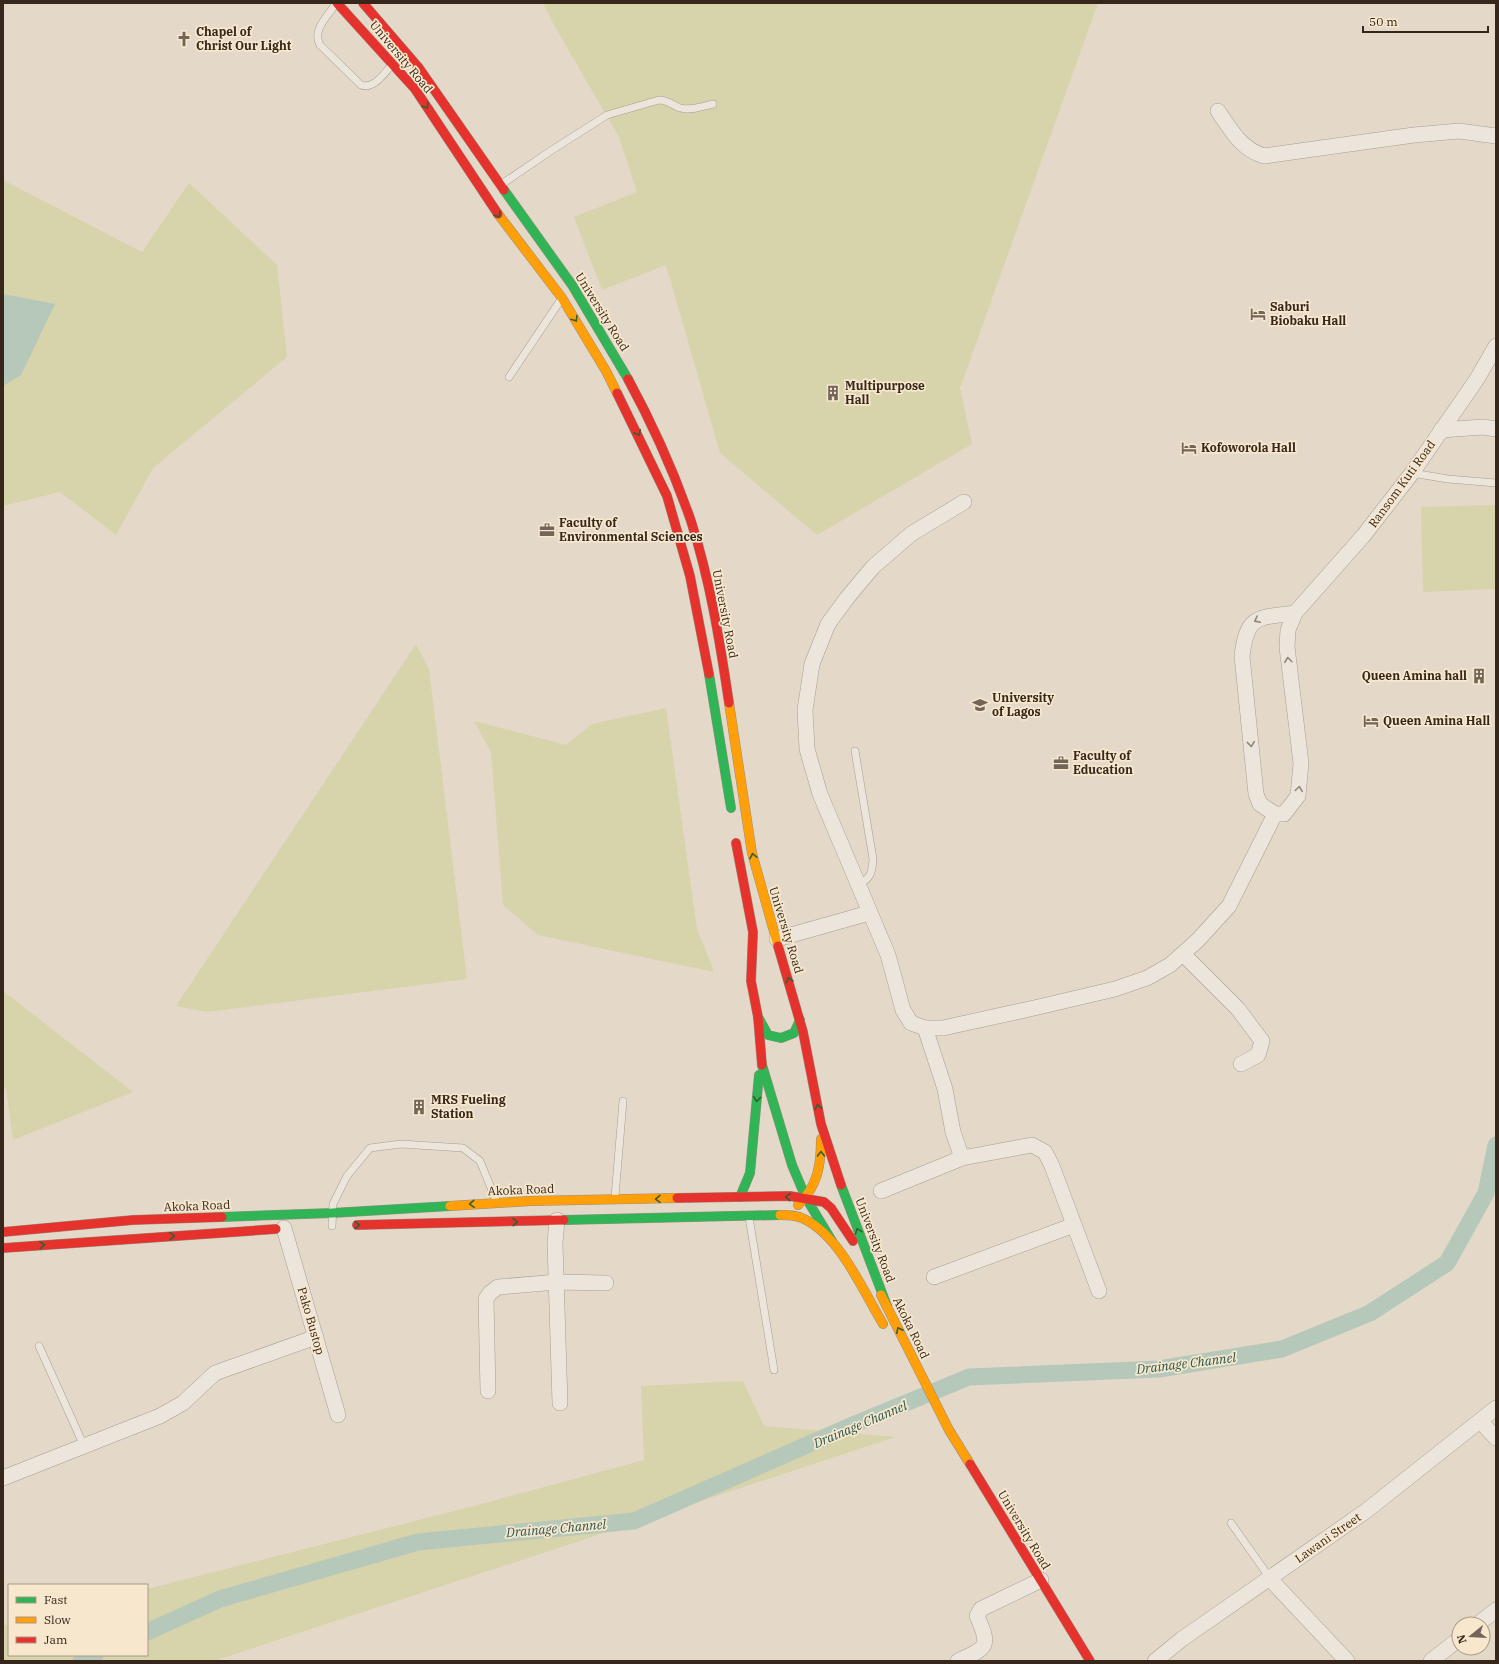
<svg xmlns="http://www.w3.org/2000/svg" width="1499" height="1664" font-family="'IBM Plex Serif',serif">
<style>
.green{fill:#d7d3aa}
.water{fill:#b5c8ba}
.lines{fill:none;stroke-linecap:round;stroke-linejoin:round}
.canal{stroke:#b5c8ba;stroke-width:17}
.lane-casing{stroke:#a89e92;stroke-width:8}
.street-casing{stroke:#a89e92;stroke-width:16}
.fast-casing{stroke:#988e82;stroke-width:10}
.slow-casing{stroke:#988e82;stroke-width:10}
.jam-casing{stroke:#988e82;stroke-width:10}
.lane{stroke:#ebe5db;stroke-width:7}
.street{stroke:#ebe5db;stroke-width:15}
.fast{stroke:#30b455;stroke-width:9}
.slow{stroke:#ff9f0a;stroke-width:9}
.jam{stroke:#e5322d;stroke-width:9}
.oneway{stroke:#345f32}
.oneway2{stroke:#90867b}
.labels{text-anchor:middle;stroke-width:3.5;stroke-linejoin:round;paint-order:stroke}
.poi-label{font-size:12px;font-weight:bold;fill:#36261b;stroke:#f7e7cd;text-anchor:start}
.street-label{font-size:12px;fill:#36261b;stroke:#f7e7cd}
.water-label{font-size:13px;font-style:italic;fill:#295750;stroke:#f7e7cd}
</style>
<rect width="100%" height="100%" fill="#e4d9c8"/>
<g class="green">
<polygon points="543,3 1098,3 960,388 972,444 817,535 720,453 666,265 602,290 574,217 637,192 619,137 555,27"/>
<polygon points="3,180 142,252 189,183 277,265 287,357 153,468 116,535 60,492 3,506"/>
<polygon points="1496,505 1496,589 1423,592 1421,507"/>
<polygon points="416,644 429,669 467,979 207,1012 176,1006"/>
<polygon points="666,708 697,929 714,972 538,935 503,905 491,752 474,721 566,745 592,724"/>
<polygon points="3,991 133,1092 13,1140 6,1088 3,1086"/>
<polygon points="743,1381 764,1426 896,1437 214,1661 3,1661 3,1626 9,1624 9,1655 147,1655 147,1589 474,1506 644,1460 641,1386"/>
</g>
<polygon class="water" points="3,294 55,304 21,375 3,386"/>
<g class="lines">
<g class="canal">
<polyline points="147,1632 220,1599 418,1542 634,1521 855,1424 969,1377 1159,1369 1282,1349 1370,1313 1447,1263 1486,1193 1496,1145"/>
<polyline points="81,1661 95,1655"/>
</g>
<g class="lane-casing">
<g id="lane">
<path d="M 335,5 C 327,17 312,30 320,45 L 361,85 C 374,90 384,73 392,65"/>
<path d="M 502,184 L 549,152 L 607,115 L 659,100 C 668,100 672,105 680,108 C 690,111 703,106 713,104"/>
<polyline points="509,377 560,301"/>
<polyline points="1412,473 1448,479 1496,483"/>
<path d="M 855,751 L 873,859 C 872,873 871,878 858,885"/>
<polyline points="615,1197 623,1101"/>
<polyline points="749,1217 774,1370"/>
<polyline points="332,1226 333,1204 347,1176 370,1148 401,1144 463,1148 480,1161 496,1200"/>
<polyline points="39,1346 84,1446"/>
<polyline points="1231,1523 1270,1578"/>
</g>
</g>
<g class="street-casing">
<g id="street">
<path d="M 1218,111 C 1231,130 1241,149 1264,156 L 1414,135 L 1459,131 L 1496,136"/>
<polyline points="1441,430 1483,427 1496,429"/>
<polyline points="964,502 911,534 873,567 847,598 828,624 812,664 805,710 807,749 820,794 888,955 903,1010 911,1023 925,1028 943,1028 1034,1008 1115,989 1147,978 1170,965 1198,940 1229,906 1275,814"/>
<path d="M 1295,613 C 1258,618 1247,614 1242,656 L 1256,794 L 1260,804 L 1275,814 L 1284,814 L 1298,796 L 1301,763 L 1287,647 L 1288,630 L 1295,613 L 1364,535 L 1412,473 L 1477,379 L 1496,346"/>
<polyline points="777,939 869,913"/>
<polyline points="1183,954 1238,1009 1262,1041 1258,1055 1241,1064"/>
<polyline points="925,1028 945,1089 953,1132 962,1158"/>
<polyline points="881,1191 962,1158 1032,1145 1045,1152 1052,1166 1099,1291"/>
<polyline points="557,1220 555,1243 560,1403"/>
<polyline points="284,1228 338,1415"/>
<polyline points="934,1277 1074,1225"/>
<polyline points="488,1391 486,1299 490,1293 498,1287 557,1282 606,1283"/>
<polyline points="1480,1421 1496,1438"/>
<polyline points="3,1478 160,1416 183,1403 215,1373 316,1337"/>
<polyline points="1270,1579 1347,1661"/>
<polyline points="1478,1624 1496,1610"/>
<path d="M 958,1661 C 987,1648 991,1647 977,1616 L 981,1609 L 1041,1580"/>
<polyline points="1155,1661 1182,1639 1366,1511 1496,1408"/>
<polyline points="1431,1661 1459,1639"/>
</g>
</g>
<g class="fast-casing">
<g id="fast">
<polyline points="504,190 572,285 628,379"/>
<polyline points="709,674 731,808"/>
<polyline points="758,1017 768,1035 781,1038 794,1033 800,1020"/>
<polyline points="762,1065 792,1165 806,1198 832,1241"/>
<polyline points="841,1185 887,1306"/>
<polyline points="740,1197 750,1173 759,1075"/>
<polyline points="222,1217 332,1213 450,1206"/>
<polyline points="564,1220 780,1215"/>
</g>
</g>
<g class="slow-casing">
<g id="slow">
<polyline points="498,214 562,298 606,371 617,393"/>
<polyline points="729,703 752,853 778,946"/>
<path d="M 798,1205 C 818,1186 821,1165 821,1139"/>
<polyline points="450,1206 530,1201 677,1198"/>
<path d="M 780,1215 C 788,1215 797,1215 804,1219 C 840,1236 863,1291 883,1324"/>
<polyline points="881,1295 949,1430 970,1464"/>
</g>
</g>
<g class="jam-casing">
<g id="jam">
<polyline points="337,3 415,89 498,214"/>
<polyline points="363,3 419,68 504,190"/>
<path d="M 628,379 C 653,425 674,472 691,521 C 710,580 720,642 729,703"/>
<polyline points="617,393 667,496 690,576 709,674"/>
<polyline points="736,843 753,932 751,981 758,1017 762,1065"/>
<polyline points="778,946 803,1032 821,1124 841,1185"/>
<polyline points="677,1198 790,1196 824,1202 831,1208 853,1241"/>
<polyline points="357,1225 564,1220"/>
<polyline points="3,1232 133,1220 222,1217"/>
<polyline points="3,1248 276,1229"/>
<polyline points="970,1464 1090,1661"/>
</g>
</g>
<use href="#lane" class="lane"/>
<use href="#street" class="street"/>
<use href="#fast" class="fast"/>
<use href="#slow" class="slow"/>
<use href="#jam" class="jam"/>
</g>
<defs><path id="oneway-chevron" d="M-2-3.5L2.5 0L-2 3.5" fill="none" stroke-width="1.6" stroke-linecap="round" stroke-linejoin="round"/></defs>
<g class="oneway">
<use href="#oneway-chevron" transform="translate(426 106) rotate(56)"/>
<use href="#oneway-chevron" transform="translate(498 215) rotate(57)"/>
<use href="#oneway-chevron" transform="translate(575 319) rotate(58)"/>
<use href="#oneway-chevron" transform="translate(638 433) rotate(64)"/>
<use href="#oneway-chevron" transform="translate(753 856) rotate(-102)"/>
<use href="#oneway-chevron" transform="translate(789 980) rotate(-106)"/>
<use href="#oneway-chevron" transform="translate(757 1099) rotate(95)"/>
<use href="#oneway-chevron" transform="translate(818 1107) rotate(-101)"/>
<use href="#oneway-chevron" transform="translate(821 1154) rotate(-90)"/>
<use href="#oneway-chevron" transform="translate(788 1197) rotate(-178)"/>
<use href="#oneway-chevron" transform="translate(658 1199) rotate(179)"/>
<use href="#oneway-chevron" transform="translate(472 1204) rotate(176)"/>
<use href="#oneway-chevron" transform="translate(515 1222) rotate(-2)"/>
<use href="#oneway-chevron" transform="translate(357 1225) rotate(-1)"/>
<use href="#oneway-chevron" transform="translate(858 1231) rotate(-111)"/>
<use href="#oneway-chevron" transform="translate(172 1236) rotate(-4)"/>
<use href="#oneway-chevron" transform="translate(42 1245) rotate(-4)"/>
<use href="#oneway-chevron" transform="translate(899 1330) rotate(-116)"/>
</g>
<g class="oneway2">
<use href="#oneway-chevron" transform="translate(1257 620) rotate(153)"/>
<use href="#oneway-chevron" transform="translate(1288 660) rotate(-97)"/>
<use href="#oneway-chevron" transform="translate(1251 744) rotate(84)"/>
<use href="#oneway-chevron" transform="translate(1299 789) rotate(-82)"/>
</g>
<defs>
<g id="church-bare" transform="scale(1.2)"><path d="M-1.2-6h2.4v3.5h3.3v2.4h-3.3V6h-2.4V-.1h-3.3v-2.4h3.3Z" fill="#736558" stroke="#f7e7cd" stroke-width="2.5" paint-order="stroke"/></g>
<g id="hotel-bare" transform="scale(1.2)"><path d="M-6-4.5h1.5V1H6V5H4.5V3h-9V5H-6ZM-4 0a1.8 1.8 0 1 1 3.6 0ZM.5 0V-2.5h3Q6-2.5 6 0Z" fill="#736558" stroke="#f7e7cd" stroke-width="2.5" paint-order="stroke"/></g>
<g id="building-bare" transform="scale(1.2)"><path d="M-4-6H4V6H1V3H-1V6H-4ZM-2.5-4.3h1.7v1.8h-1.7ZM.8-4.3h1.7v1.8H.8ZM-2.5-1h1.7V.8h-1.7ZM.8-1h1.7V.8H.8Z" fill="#736558" stroke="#f7e7cd" stroke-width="2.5" paint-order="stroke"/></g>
<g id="office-bare" transform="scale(1.2)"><path d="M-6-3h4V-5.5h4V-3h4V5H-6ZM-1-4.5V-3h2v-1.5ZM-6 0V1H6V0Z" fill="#736558" stroke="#f7e7cd" stroke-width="2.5" paint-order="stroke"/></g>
<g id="university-bare" transform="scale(1.2)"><path d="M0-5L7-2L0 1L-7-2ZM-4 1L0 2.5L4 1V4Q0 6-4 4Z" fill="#736558" stroke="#f7e7cd" stroke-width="2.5" paint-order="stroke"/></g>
</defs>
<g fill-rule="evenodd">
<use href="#church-bare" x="184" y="39"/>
<use href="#hotel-bare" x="1258" y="314"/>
<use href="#building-bare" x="833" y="393"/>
<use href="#hotel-bare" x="1189" y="448"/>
<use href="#office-bare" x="547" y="530"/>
<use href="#building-bare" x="1479" y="676"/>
<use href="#university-bare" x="980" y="705"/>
<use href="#hotel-bare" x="1371" y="721"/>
<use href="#office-bare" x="1061" y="763"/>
<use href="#building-bare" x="419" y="1107"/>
</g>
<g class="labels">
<g class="poi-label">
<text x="196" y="36">Chapel of<tspan x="196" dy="14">Christ Our Light</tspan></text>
<text x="1270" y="311">Saburi<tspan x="1270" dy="14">Biobaku Hall</tspan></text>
<text x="845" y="390">Multipurpose<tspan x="845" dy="14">Hall</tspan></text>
<text x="1201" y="452">Kofoworola Hall</text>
<text x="559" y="527">Faculty of<tspan x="559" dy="14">Environmental Sciences</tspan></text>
<text x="1467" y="680" text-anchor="end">Queen Amina hall</text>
<text x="992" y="702">University<tspan x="992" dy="14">of Lagos</tspan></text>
<text x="1383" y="725">Queen Amina Hall</text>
<text x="1073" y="760">Faculty of<tspan x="1073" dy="14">Education</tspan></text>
<text x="431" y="1104">MRS Fueling<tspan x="431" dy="14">Station</tspan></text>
</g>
<g class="street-label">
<text transform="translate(401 57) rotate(50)" y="4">University Road</text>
<text transform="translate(602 312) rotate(58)" y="4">University Road</text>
<text transform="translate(1402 484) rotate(-54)" y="4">Ransom Kuti Road</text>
<text transform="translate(725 614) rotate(79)" y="4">University Road</text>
<text transform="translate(786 930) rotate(73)" y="4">University Road</text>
<text transform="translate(521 1190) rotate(-2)" y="4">Akoka Road</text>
<text transform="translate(197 1206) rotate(-2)" y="4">Akoka Road</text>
<text transform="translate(875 1240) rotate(69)" y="4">University Road</text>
<text transform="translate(311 1321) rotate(74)" y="4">Pako Bustop</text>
<text transform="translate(911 1328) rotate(64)" y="4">Akoka Road</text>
<text transform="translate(1024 1530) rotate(59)" y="4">University Road</text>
<text transform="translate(1328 1538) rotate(-35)" y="4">Lawani Street</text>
</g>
<g class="water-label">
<text transform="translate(1186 1363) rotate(-7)" y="5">Drainage Channel</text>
<text transform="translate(860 1424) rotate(-23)" y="5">Drainage Channel</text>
<text transform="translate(556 1528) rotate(-5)" y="5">Drainage Channel</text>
</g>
</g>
<rect width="1499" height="1664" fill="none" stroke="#36261b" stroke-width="8"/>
<rect x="8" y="1584" width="140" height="72" fill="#f7e7cd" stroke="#aa9a86"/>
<rect x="16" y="1597" width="20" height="6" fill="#30b455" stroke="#aa9a86"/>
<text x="44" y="1604" font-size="12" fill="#36261b">Fast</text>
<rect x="16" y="1617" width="20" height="6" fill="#ff9f0a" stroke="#aa9a86"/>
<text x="44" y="1624" font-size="12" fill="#36261b">Slow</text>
<rect x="16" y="1637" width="20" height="6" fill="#e5322d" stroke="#aa9a86"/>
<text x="44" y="1644" font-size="12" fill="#36261b">Jam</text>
<g transform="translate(1471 1636) rotate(252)"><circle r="19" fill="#f7e7cd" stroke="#aa9a86"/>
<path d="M0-3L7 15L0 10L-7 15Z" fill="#736558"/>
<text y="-6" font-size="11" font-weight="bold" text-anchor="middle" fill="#36261b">N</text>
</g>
<path d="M1363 26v6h125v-6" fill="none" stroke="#36261b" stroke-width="2"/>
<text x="1369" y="26" font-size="12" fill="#36261b" stroke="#f7e7cd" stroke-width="3" paint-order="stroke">50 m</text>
</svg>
